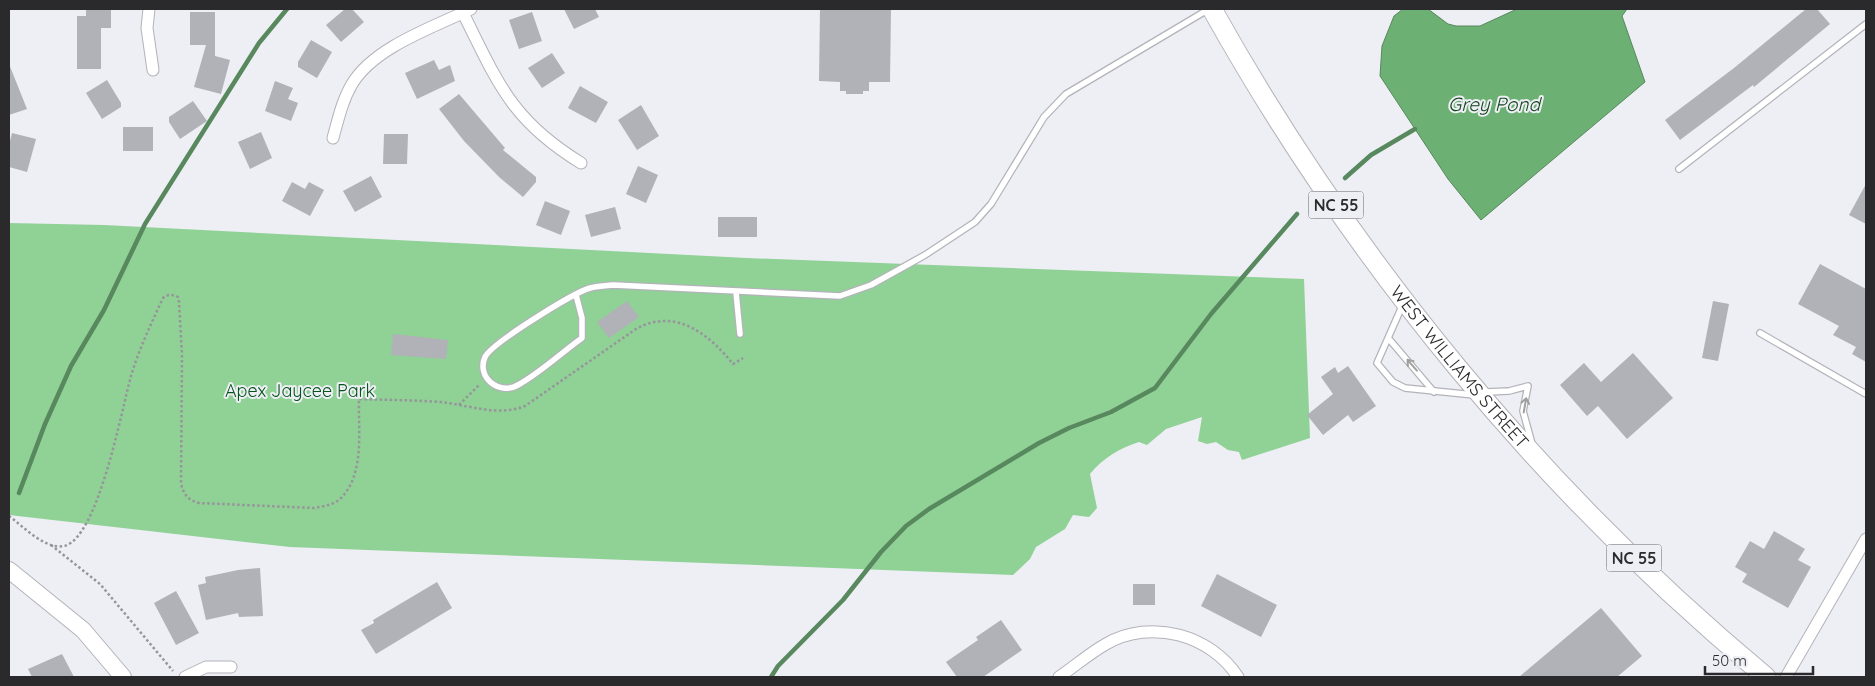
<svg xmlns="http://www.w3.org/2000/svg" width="1875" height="686" font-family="Quicksand,sans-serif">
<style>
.green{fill:#90d196}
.water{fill:#6cb173;stroke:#58885e}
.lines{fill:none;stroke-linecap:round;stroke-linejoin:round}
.stream{stroke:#58885e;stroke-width:4.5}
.building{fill:#b1b1b8}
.lane-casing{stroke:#b3b3ba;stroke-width:8}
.street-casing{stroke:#b3b3ba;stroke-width:13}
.secondary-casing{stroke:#b3b3ba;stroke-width:18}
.primary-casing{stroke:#b3b3ba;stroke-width:21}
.path{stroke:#95959a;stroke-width:2.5;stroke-dasharray:2.5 2.5;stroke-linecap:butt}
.lane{stroke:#fff;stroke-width:5.5}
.street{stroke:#fff;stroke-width:11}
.secondary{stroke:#fff;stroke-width:16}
.primary{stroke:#fff;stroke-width:19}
.oneway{stroke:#9f9fa0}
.labels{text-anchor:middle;stroke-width:4;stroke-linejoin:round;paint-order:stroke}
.shield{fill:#eeeef5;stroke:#656569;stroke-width:1}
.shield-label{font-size:16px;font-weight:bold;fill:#2a2a2d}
.street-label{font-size:18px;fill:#2a2a2d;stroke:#eeeef5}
.park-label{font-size:18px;fill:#04541a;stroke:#eeeef5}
.water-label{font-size:19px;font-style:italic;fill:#14451d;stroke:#eeeef5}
</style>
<rect width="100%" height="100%" fill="#eeeef5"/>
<path class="green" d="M 9,223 L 104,225 L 747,258 L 1304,279 L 1310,438 L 1242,460 L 1239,452 L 1228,450 L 1216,442 L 1207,444 L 1198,441 L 1202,417 L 1166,429 L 1147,445 L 1139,442 C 1120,448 1103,458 1090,474 L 1097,508 L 1089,517 L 1073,515 L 1065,529 L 1036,547 L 1030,559 L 1013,575 L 290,547 L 9,515 Z"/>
<polygon class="water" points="1403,9 1428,9 1448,24 1456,26 1480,26 1517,9 1627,9 1622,16 1645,82 1481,220 1448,179 1380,76 1382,46 1394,16"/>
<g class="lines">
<g class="stream">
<polyline points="1345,178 1371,155 1415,129"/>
<polyline points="19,493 45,424 71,366 104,310 145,224 259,43 287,9"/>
<polyline points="771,677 778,666 843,600 881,552 906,526 929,509 1039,443 1069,428 1111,412 1155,388 1211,314 1297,214"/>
</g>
</g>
<g class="building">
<polygon points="86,9 111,9 111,28 101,28 101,69 77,69 77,16 86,16"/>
<polygon points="345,9 352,9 364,22 341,42 326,25"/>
<polygon points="564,9 595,9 599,17 574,29"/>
<polygon points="820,9 891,9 890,82 869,82 869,91 863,91 863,94 846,94 846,91 840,91 840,82 819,81"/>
<polygon points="1806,9 1817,9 1830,24 1754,87 1753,85 1680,140 1665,120 1734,68"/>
<polygon points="190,12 215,12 215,56 230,60 221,94 194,87 206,45 190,45"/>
<polygon points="532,12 542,41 519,49 509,20"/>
<polygon points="311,40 332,52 317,78 298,67 298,62"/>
<polygon points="552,53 565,73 542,88 528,68"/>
<polygon points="434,60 439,70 450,65 455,81 417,99 405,73"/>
<polygon points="9,64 27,109 9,115"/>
<polygon points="107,80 121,103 121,107 102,119 86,93"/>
<polygon points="275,81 293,88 288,99 298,103 291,121 265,111"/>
<polygon points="580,86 608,102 596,123 568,108"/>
<polygon points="459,94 505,148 503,150 536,177 536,182 523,197 499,177 464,141 439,109"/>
<polygon points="193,101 207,121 180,139 169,122 169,117"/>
<polygon points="641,105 659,136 637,150 618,120"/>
<rect x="123" y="127" width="30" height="24"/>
<polygon points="261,132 272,158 250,169 238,142"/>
<polygon points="12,133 36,139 27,172 9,167 9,145"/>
<polygon points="384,134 408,134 407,164 383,164"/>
<polygon points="638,166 658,175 646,203 626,194"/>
<polygon points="371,176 382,197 355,212 343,191"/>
<polygon points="292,182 305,189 309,182 324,190 310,216 282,201"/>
<polygon points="1866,184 1866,224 1849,215"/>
<polygon points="545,201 570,211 561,235 536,225"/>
<polygon points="615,207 621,229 591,237 585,215"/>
<rect x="718" y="217" width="39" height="20"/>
<polygon points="1820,264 1866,289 1866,362 1852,354 1856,347 1833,335 1839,326 1798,304"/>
<polygon points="627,301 639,317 609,338 597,322"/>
<polygon points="1713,301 1729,304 1718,361 1702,358"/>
<polygon points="393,334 448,340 446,359 391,355"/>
<polygon points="1633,353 1673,398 1627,439 1598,406 1587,416 1560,385 1584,363 1601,382"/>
<polygon points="1348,366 1376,406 1353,422 1348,415 1323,435 1307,415 1333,394 1321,377 1335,367 1338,373"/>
<polygon points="1774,531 1805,549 1798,560 1811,567 1788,608 1742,582 1747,574 1735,567 1750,541 1764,549"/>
<polygon points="260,568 263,616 239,617 238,613 206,620 198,585 206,583 205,577 238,570"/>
<polygon points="1217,574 1277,605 1261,637 1201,606"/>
<polygon points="437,582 452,608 376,654 361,630 374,623 373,620"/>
<rect x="1133" y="584" width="22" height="21"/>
<polygon points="176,591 199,633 176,645 154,603"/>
<polygon points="1601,608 1642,656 1617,677 1519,677"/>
<polygon points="1001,620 1022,650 983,677 957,677 946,662 978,640 976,637"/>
<polygon points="62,654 74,677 32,677 28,669"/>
</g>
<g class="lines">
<g class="lane-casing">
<g id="lane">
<polyline points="1679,169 1866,24"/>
<polyline points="736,292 740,334"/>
<path d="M 576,295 L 582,318 L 582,338 C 561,353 540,373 518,385 C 499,396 476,377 485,357 C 492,343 573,293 590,288 C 597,286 605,286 613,285 L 840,296 L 871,285 L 925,255 L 975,222 L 991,204 L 1044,117 L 1066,94 L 1209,9"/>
<polyline points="1403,304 1377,363 1393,382 1405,388 1474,395"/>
<polyline points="1760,333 1866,394"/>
<polyline points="1389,339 1434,392"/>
<polyline points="1486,392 1509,391 1528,386 1523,411 1532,444"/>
</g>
</g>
<g class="street-casing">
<g id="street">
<polyline points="149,9 147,28 153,70"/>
<path d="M 463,13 C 498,83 511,120 581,163"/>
<path d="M 333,138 C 338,120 342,101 352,84 C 374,47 434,27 471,9"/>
<polyline points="185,677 206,667 231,667"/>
<path d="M 1059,677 C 1075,666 1090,653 1106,644 C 1151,618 1211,635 1238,677"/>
<polyline points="1786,677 1866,539"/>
</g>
</g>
<g class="secondary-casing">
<polyline id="secondary" points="9,570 83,630 123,677"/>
</g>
<g class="primary-casing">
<g id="primary">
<path id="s1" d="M 1212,9 C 1354,263 1542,491 1766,677"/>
</g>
</g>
<g class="path">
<polyline points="459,405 480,384"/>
<path d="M 9,516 C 23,526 45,550 64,546 C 98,539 122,408 131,376 C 139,349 151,324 163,298 C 168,294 172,294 178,297 L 179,302 L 182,355 L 181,484 C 184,495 188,500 199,503 L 314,508 C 324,506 335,505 342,497 C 365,472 358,429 359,399 C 386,400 413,400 441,402 C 468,405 499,417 525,406 L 636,329 C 675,307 709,334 733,364 L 743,358"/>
<polyline points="51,545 100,584 173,671"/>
</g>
<use href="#lane" class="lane"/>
<use href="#street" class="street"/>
<use href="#secondary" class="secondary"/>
<use href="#primary" class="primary"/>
</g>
<defs><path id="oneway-shaft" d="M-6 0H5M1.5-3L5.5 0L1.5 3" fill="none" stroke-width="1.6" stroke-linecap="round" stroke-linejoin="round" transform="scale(1.25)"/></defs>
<g class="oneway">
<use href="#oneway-shaft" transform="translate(1412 365) rotate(-131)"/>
<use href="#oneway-shaft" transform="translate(1525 405) rotate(-80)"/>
</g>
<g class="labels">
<g class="shield">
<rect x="1308.5" y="191.5" width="55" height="27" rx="4"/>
<rect x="1606.5" y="544.5" width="55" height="27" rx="4"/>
</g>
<g class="shield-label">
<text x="1336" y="211">NC 55</text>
<text x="1634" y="564">NC 55</text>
</g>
<g class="street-label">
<text dy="6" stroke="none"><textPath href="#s1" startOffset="436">WEST WILLIAMS STREET</textPath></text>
</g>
<g class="park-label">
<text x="300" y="397">Apex Jaycee Park</text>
</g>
<g class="water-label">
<text x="1494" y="111">Grey Pond</text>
</g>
</g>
<rect width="1875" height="686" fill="none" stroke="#2a2a2d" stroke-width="20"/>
<path d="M1705 666v8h108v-8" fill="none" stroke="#2a2a2d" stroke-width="2.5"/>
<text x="1712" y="666" font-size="15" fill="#2a2a2d" stroke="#eeeef5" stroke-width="4" paint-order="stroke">50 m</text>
</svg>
